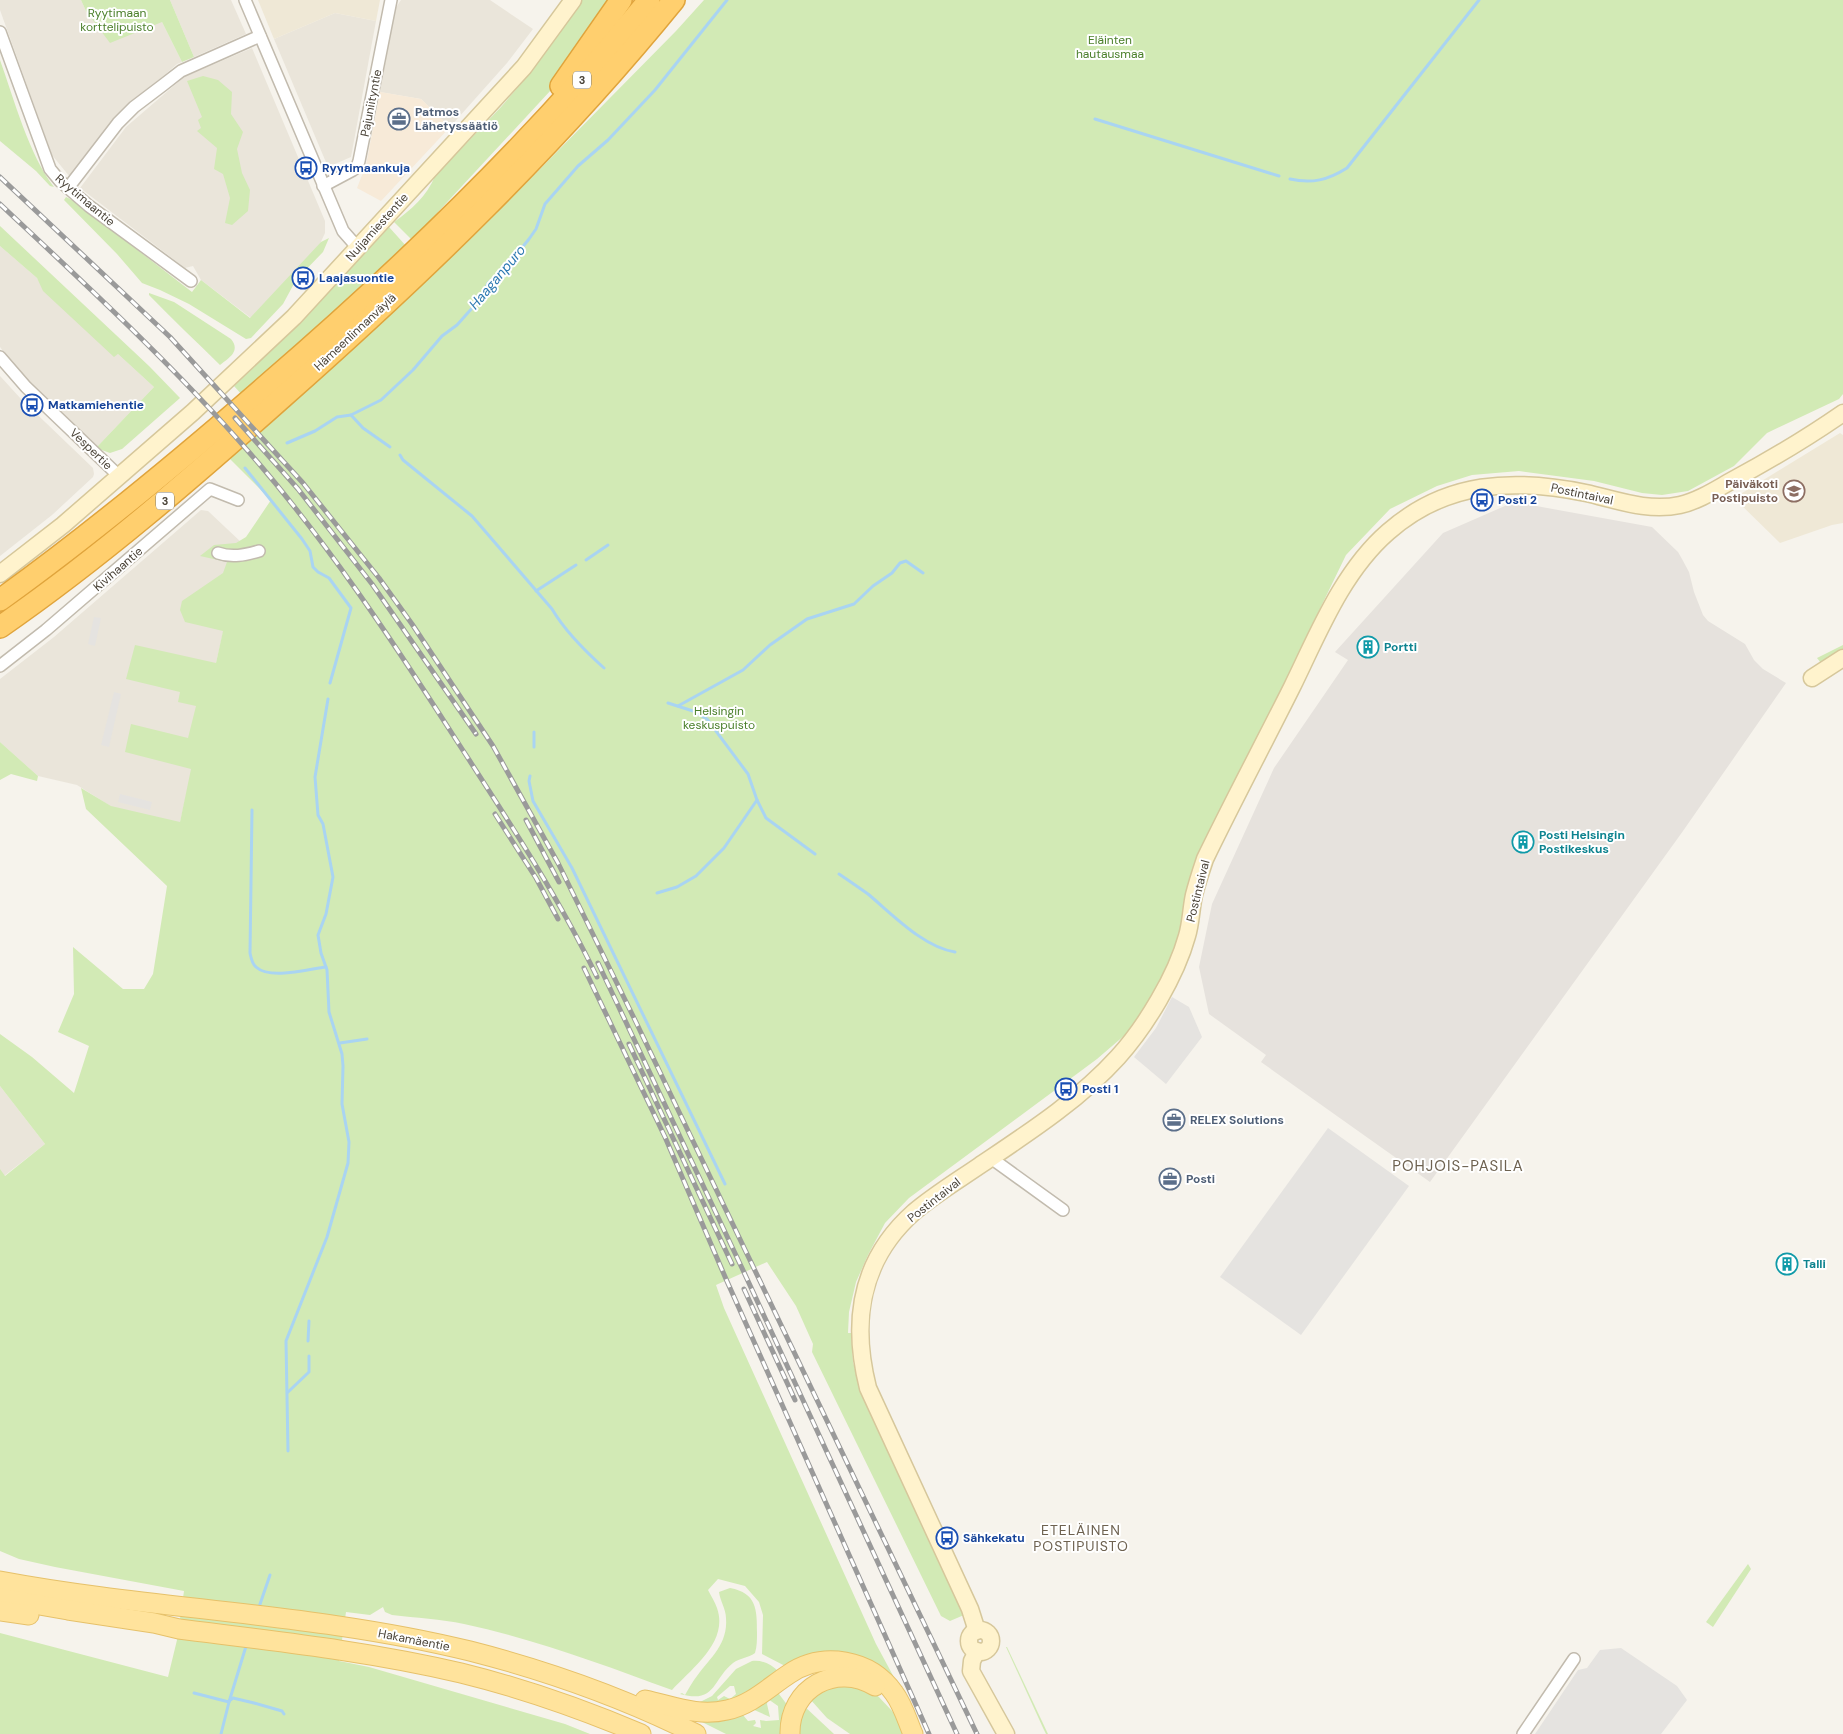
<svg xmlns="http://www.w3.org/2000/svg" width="1843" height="1734" font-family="'DM Sans',sans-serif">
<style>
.residential{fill:#eae5da}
.commercial{fill:#f7ead8}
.industrial{fill:#e6e2dd}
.education{fill:#efe8d6}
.green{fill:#d2eab5;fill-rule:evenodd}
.parking{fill:#e5e3e0}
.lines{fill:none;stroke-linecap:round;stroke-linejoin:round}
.stream{stroke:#a9d4f2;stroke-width:3}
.street-casing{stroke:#c2bbae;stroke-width:14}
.secondary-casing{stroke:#d6c79b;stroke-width:19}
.primary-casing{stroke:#e6c16a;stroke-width:21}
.highway-casing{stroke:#e0a43c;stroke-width:24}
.street{stroke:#fff;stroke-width:11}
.secondary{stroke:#fff3cd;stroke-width:16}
.primary{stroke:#ffe39c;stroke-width:19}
.highway{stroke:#ffcf6e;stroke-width:21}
.rail-casing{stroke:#9a9a9a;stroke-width:5}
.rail{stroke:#fff;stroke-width:3;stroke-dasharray:9;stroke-linecap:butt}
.labels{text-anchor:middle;stroke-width:4;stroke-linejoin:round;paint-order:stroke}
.shield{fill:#fff;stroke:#817c74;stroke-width:1}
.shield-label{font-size:11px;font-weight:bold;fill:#4b4439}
.park-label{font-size:12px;fill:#4a7f2a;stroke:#fff}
.street-label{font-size:12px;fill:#4b4439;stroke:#fff}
.service-label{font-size:12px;font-weight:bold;fill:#4e5e75;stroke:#fff;text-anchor:start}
.transit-label{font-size:12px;font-weight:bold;fill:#164399;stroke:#fff;text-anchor:start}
.education-label{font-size:12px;font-weight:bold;fill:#785e54;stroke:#fff;text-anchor:end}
.culture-label{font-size:12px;font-weight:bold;fill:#0d838f;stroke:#fff;text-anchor:start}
.water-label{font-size:14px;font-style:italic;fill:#2e7ab2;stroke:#fff}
.neighbourhood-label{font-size:14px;letter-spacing:1px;fill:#6e6250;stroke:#fff}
.quarter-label{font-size:15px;letter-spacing:1px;fill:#6e6250;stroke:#fff}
</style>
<rect width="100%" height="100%" fill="#f6f3ec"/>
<g class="residential">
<polygon points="0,0 81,0 86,11 162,22 182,62 177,64 116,117 70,177 52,155 0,10"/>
<polygon points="170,0 231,0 246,34 194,57"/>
<polygon points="401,0 490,0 533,29 507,63 450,127 421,99 380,92 395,9"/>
<polygon points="335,13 376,21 351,157 328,167 274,39"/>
<polygon points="252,48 325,221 325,233 318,248 251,318 201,280 193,266 185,268 80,188 126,127 184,77"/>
<polygon points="0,246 37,278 44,291 114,356 118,354 154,387 96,448 19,372 0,347"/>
<polygon points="0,376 21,399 93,468 94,474 93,477 52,515 0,556"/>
<polygon points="201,510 208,511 243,544 171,862 120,812 77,785 38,776 0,742 0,679 54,637"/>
<polygon points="0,1086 45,1144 0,1179"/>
</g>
<polygon class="commercial" points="380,92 421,99 450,127 381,201 357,188 366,165"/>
<polygon class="industrial" points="1514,502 1652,527 1678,552 1682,559 1689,572 1694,592 1703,615 1708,621 1745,644 1754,660 1763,669 1786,683 1683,831 1430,1182 1261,1062 1266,1055 1209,1014 1199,967 1212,904 1274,768 1348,660 1335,652 1443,533"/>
<g class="education">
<polygon points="258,0 380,0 376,21 335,13 274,39"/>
<polygon points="1840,433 1843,435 1843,523 1832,525 1780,543 1734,498"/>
</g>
<g class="green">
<polygon points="81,0 170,0 194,57 182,62 162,22 110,43 86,11"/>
<path d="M 582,0 L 613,0 L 551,90 L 412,240 L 394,222 C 411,210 427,196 435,176 L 501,107 L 531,72 Z"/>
<path d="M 704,0 L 1843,0 L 1843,394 L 1839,399 L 1767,433 L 1734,466 L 1688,491 L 1662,495 L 1642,493 L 1594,481 L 1519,471 L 1472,475 L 1437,486 L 1390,509 L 1346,555 L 1220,815 L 1189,885 L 1180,932 L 1167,969 L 1148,1006 L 1133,1028 L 1097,1059 L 909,1198 L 885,1223 L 868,1255 L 856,1282 L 849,1312 L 848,1333 L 851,1333 L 853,1362 L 863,1398 L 964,1615 L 950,1621 L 941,1616 L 812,1352 L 813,1344 L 796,1306 L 767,1262 L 716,1285 L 724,1308 L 876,1644 L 903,1694 L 888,1674 L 787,1667 L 762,1654 L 763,1615 L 759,1602 L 745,1586 L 718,1579 L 708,1590 C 711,1596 715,1602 717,1608 C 729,1642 692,1668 672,1690 C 604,1665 535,1639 464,1624 C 441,1619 416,1618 392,1615 L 385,1612 L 383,1607 L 370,1615 L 346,1612 L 339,1661 L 369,1667 L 565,1724 L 590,1734 L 0,1734 L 0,1633 L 168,1677 L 177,1640 L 184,1591 L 55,1567 L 19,1559 L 0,1551 L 0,1169 L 5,1176 L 45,1144 L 0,1086 L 0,1034 L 32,1057 L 74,1093 L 89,1046 L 58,1032 L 74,994 L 73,947 L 123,989 L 144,989 L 153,974 L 167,886 L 86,809 L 81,788 L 111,806 L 180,822 L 191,769 L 125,752 L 131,724 L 188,738 L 196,706 L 178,702 L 180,692 L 126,679 L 135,645 L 216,663 L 223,631 L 185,622 L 180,610 L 182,601 L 223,573 L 227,562 L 200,556 L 214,545 L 236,543 L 246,537 L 271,500 L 229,458 L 417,289 L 536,173 L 676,31 Z"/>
<path d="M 0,60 C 14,99 29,155 54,187 L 50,186 L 36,171 L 0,141 Z"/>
<polygon points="203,76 218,80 232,92 231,114 243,132 237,149 242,173 250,190 248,211 232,225 225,223 230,198 223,174 214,169 217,148 197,131 201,128 198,120 202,117 187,81"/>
<polygon points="66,197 74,201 192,292 201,280 250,318 321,242 329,238 323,252 296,280 283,304 251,338 246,339 189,304 160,290 142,283 117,254 64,200"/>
<polygon points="0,226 149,366 180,398 122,449 110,453 96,448 154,387 118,354 114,357 43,291 37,278 0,246"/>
<polygon points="389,227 407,247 243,396 234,386 301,321"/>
<path d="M 149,293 L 174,302 L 231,339 C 241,351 229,358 220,365 C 197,342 172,319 149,295 Z"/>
<polygon points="1843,645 1843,651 1821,663 1817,658"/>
<polygon points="0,742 38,776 37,781 11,774 0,780"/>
<polygon points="1748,1564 1751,1569 1713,1627 1706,1622"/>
<path d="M 730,1588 C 757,1593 757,1610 757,1633 C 757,1640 757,1646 755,1653 C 748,1658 740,1658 733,1663 C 712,1680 716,1704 680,1694 L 682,1693 L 685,1695 C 689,1688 693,1681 697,1676 C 711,1657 728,1644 726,1618 C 726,1609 720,1601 719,1592 Z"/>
<polygon points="1006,1647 1007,1647 1048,1734 1046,1734 1044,1730"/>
<path d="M 752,1661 C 763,1660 771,1664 779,1672 L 750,1693 L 716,1707 L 698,1703 L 712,1696 L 736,1669 ZM 730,1686 L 734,1686 L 736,1694 L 730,1699 L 724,1696 L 718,1700 L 717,1697 Z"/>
<polygon points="841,1682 876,1694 894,1713 906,1734 850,1734 827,1718 810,1699 827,1685"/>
<path d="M 776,1690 L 788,1706 L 784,1734 L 726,1734 L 694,1718 ZM 768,1699 L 778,1706 L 779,1720 L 766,1721 L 760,1720 L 761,1728 L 753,1726 L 756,1723 L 755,1720 L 748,1721 L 743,1715 L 752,1709 L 770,1717 L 767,1704 Z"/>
<polygon points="804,1706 834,1734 796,1734"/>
</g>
<g class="parking">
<polygon points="94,617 101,618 95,646 88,644"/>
<polygon points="114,692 121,694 109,747 101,745"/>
<polygon points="120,794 152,802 150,810 118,802"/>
<polygon points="1172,997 1189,1007 1202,1037 1166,1084 1134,1057 1156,1028"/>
<polygon points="1328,1128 1409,1186 1301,1335 1220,1277"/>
<polygon points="1621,1648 1677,1686 1687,1700 1661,1734 1535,1734 1578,1670 1587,1668 1600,1650"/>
</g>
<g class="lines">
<g class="stream">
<polyline points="1095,119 1279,176"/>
<path d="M 1290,179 C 1312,184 1328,180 1347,168 L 1479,0"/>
<polyline points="351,415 363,428 390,447"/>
<polyline points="287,443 315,431 337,417 351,415 381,400 413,370 442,336 457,325 482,297 488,283 508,265 529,239 536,229 545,204 578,166 608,140 655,90 727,0"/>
<path d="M 400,455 L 403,460 L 472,516 L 552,609 C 565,631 585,651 604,668"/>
<polyline points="245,468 302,539 310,551 313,567 318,572 329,578 351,608 330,683"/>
<polyline points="586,560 608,545"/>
<polyline points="536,591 576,565"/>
<polyline points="668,703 693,711 707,719 748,774 757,800 766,818 815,854"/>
<polyline points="678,706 743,670 770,645 807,619 854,604 873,586 892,573 900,563 906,561 923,573"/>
<polyline points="534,747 534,732"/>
<polyline points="530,776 529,781 533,801 572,868 725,1184"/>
<path d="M 252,810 L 250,953 C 251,958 252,964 256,967 C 270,980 309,969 326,967"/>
<path d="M 839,874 C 848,880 858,887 868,894 C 892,914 923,947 955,952"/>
<polyline points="657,893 677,887 696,876 724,848 757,800"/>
<polyline points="340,1043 367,1039"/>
<polyline points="308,1341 309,1321"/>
<polyline points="288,1392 309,1372 309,1356"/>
<polyline points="288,1451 286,1341 327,1237 348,1163 349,1142 342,1104 343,1066 342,1054 329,1012 327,970 321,953 318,935 326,914 333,877 323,824 318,815 315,777 328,699"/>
<polyline points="258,1610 270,1575"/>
<polyline points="194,1693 229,1702 221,1734"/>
<polyline points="229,1701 233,1698 254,1703 282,1711 284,1714"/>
<polyline points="229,1702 247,1643"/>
</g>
<g class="street-casing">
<g id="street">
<polyline points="245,0 343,231 358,248"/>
<polyline points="0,32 50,169 60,181 89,206 191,281"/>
<polyline points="323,186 353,170 357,167 359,161 391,0"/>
<polyline points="68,188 118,123 134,107 163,85 181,71 260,36"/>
<polyline points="0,357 26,387 119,476"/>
<path d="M 218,553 C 232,558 245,555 259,551"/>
<polyline points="0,666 46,630 210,489 238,500"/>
<polyline points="991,1158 1063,1210"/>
<polyline points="1523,1734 1574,1659"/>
</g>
</g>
<g class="secondary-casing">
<g id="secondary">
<polyline points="0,574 63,525 193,412 294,317 524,67 573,0"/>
<polyline points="1812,678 1843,658"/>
<circle cx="980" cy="1641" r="11"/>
<path d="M 977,1631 L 970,1609 L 868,1388 C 851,1321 860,1260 914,1212 C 934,1195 957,1181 979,1166 C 1028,1133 1078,1101 1118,1057 C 1146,1026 1176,976 1187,936 C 1191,923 1191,909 1194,895 C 1197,883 1201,871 1205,859 C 1233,801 1263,745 1292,687 C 1318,634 1342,572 1388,532 C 1446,481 1513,478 1586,493 C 1617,500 1648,512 1680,505 C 1698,501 1715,490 1731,481 C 1770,460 1807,438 1843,413"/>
<polyline points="977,1651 972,1661 971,1671 1006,1734"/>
</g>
</g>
<g class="primary-casing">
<g id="primary">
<path d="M 0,1581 C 155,1610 316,1613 470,1651 C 548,1671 624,1698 696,1734"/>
<path d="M 0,1598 L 68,1610 L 154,1623 L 179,1629 C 273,1641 368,1651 461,1673 C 522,1688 582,1709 641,1734"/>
<polyline points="0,1611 29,1615"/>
<path d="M 645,1700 C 673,1706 698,1717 727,1710 C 751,1705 769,1687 789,1674 C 823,1651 870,1659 894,1693 C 903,1705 907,1720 913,1734"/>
<path d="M 790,1734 C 789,1688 836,1662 875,1686"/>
</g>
</g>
<g class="highway-casing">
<g id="highway">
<polyline points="561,86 621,0"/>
<path d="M 0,600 C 93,533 181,460 267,385 C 404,267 535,141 649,0"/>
<path d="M 0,627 C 101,557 193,477 284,396 C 423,273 557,144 674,0"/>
</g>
</g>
<use href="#street" class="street"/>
<use href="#secondary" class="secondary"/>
<use href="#primary" class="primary"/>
<use href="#highway" class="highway"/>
<g class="rail-casing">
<g id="rail">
<polyline points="0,177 170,337 303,483 379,578 412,624 493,746 558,863 634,1018 977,1734"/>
<path d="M 0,204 C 85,284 171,363 248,451 C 325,539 390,637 453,735 C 504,814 556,892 597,977"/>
<polyline points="235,418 298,489 372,584 476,734"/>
<polyline points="495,814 536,878 558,919"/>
<polyline points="526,820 559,882"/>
<polyline points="598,963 742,1268 957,1734"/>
<polyline points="584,968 665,1137 726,1279 929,1734"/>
<polyline points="629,1044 732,1264"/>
<polyline points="744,1289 795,1400"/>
</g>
</g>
<use href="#rail" class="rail"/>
</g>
<defs>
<g id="office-ring" transform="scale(1.125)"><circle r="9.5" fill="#fff" stroke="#5c6f8a" stroke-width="1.5"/><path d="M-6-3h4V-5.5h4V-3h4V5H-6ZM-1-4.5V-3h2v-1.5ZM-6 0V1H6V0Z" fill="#5c6f8a"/></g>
<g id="bus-ring" transform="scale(1.125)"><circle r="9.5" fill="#fff" stroke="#1a4fb4" stroke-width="1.5"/><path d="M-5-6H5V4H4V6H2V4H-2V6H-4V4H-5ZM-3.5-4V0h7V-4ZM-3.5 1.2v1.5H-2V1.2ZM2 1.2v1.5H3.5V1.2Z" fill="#1a4fb4"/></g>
<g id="school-ring" transform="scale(1.125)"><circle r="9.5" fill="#fff" stroke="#8d6e63" stroke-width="1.5"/><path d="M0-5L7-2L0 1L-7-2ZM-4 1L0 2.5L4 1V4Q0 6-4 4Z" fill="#8d6e63"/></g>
<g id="building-ring" transform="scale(1.125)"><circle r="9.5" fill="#fff" stroke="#0f9aa8" stroke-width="1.5"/><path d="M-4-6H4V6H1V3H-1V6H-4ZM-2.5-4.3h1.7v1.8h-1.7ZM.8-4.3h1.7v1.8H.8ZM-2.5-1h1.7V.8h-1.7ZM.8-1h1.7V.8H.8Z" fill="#0f9aa8"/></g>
</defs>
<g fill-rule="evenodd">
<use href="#office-ring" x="399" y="119"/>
<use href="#bus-ring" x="306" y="168"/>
<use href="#bus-ring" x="303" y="278"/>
<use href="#bus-ring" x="32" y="405"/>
<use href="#school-ring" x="1794" y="491"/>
<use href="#bus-ring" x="1482" y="500"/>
<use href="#building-ring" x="1368" y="647"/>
<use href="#building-ring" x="1523" y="842"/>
<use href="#bus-ring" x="1066" y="1089"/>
<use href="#office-ring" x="1174" y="1120"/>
<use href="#office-ring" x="1170" y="1179"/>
<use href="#building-ring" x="1787" y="1264"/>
<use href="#bus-ring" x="947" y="1538"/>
</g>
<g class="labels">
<g class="shield">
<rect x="573" y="71.5" width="18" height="17" rx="4"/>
<rect x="156" y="492.5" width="18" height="17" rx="4"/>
</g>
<g class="shield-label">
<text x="582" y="84">3</text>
<text x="165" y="505">3</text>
</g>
<g class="park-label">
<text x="117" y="17">Ryytimaan<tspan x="117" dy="14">korttelipuisto</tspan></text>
<text x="1110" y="44">Eläinten<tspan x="1110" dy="14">hautausmaa</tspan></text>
<text x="719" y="715">Helsingin<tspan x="719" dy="14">keskuspuisto</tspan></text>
</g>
<g class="street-label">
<text transform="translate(371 103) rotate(-79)" y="4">Pajuniityntie</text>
<text transform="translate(85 200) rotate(40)" y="4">Ryytimaantie</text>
<text transform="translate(377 227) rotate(-48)" y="4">Nuijamiestentie</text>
<text transform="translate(355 332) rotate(-43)" y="4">Hämeenlinnanväylä</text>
<text transform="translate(91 449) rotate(44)" y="4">Vespertie</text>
<text transform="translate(1582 494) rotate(12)" y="4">Postintaival</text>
<text transform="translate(118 569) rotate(-41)" y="4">Kivihaantie</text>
<text transform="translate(1198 891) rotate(-76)" y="4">Postintaival</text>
<text transform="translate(934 1200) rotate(-38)" y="4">Postintaival</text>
<text transform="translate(414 1640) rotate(11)" y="4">Hakamäentie</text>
</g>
<g class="service-label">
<text x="415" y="116">Patmos<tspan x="415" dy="14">Lähetyssäätiö</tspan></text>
<text x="1190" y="1124">RELEX Solutions</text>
<text x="1186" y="1183">Posti</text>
</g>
<g class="transit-label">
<text x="322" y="172">Ryytimaankuja</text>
<text x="319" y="282">Laajasuontie</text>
<text x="48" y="409">Matkamiehentie</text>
<text x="1498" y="504">Posti 2</text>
<text x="1082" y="1093">Posti 1</text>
<text x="963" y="1542">Sähkekatu</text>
</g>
<g class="education-label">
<text x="1778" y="488">Päiväkoti<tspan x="1778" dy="14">Postipuisto</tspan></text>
</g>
<g class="culture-label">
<text x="1384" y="651">Portti</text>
<text x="1539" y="839">Posti Helsingin<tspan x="1539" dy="14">Postikeskus</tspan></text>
<text x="1803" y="1268">Talli</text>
</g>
<g class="water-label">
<text transform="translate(497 277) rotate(-50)" y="5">Haaganpuro</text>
</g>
<g class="neighbourhood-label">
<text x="1081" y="1535">ETELÄINEN<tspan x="1081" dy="16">POSTIPUISTO</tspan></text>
</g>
<g class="quarter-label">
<text x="1458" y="1171">POHJOIS-PASILA</text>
</g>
</g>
</svg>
